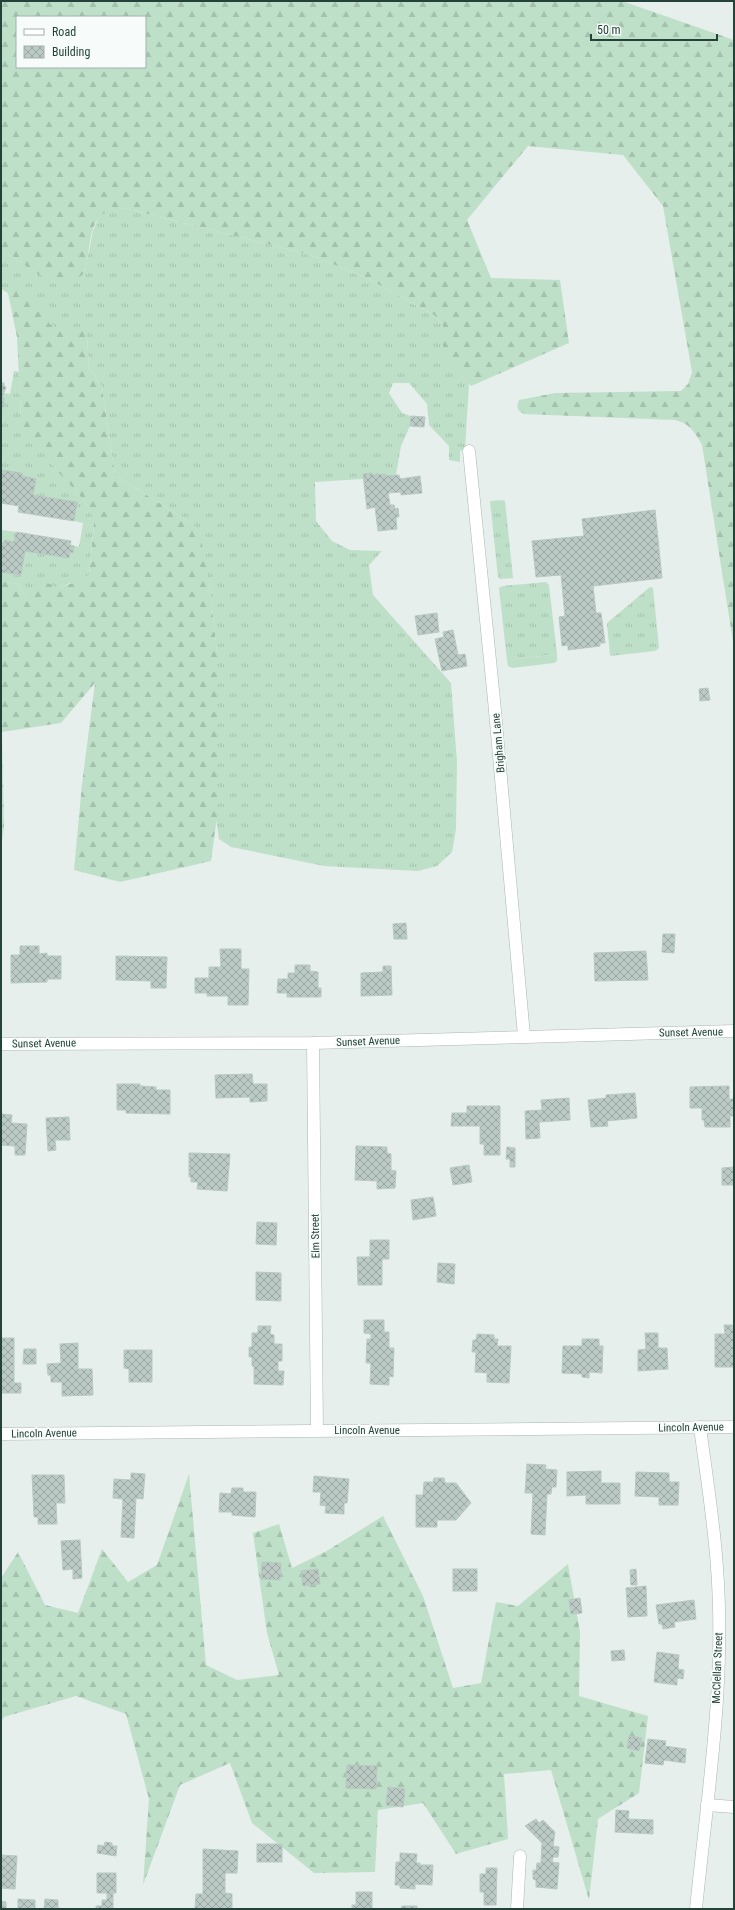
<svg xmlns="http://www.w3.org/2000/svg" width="735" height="1910" font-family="'Roboto Condensed',sans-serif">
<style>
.grass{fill:url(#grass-tufts)}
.forest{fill:url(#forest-firs);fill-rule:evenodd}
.green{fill:#bfe0c8}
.building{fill:url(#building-cross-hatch);stroke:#b8c9c2}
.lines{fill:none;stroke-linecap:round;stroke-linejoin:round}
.minor-casing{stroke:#a8b8b2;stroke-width:13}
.minor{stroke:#fff;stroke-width:12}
.labels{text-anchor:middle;stroke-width:3.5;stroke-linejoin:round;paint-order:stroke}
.street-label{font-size:11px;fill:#24423a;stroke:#f7fbf9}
</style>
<defs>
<pattern id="grass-tufts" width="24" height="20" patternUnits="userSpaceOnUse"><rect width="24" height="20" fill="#bfe0c8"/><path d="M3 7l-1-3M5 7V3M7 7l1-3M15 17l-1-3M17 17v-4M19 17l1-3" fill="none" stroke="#a4c1ad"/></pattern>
<pattern id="forest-firs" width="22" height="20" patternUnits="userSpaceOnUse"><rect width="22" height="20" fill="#bfe0c8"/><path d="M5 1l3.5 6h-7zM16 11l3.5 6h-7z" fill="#a4c1ad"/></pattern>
<pattern id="building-cross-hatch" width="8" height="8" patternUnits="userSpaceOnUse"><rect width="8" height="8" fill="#bbcac4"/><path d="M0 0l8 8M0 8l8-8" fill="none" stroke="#98a6a0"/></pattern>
</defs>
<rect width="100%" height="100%" fill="#e6efeb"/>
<g class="grass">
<polygon points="114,208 128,209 310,255 365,277 434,315 443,324 444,354 469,384 465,449 460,451 460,462 449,460 449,446 429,425 427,404 409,383 393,383 389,393 402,413 411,416 410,426 401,446 396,475 385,476 385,474 372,475 372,473 363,474 363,479 315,482 316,521 332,541 350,550 382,551 369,565 373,595 451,683 457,762 456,829 452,852 437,866 418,871 324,866 231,847 219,839 216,819 217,652 209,582 194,525 115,475 102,387 89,368 87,336 54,327 11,289 8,293 1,289 1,251 15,258 51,282 81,276 85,271 93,231 100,214"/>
<polygon points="14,371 19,372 21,418 44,444 51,463 82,498 93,515 94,523 89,575 80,582 70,583 59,588 27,597 17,584 1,581 1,572 21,575 25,551 69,558 70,552 73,553 74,546 79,547 83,523 74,521 77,502 33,495 35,479 22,476 22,473 1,470 1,408 3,407 4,399 2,398 3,393 10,394"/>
<polygon points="502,500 505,501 513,578 500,579 498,577 490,501"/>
<polygon points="1,530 16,532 14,542 5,540 4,543 1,542"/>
<polygon points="546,582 549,585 557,654 507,660 499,588 503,586"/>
<polygon points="650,587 653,588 659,648 655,651 610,656 607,623"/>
</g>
<g class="forest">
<path d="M 1,1 L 622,1 L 734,40 L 734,648 L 702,445 C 695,432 689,423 675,420 L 524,414 L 519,411 L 517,406 L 519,400 L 555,393 L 681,391 L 688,384 L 692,372 L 663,206 L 623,155 L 528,146 L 467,220 L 491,278 L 560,280 L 569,343 L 471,386 L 443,354 L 443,324 L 434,315 L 365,277 L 310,255 L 128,209 C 91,206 92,232 87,261 C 86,267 86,272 81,276 C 74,281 59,281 51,283 L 15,258 L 1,251 ZM 17,17 L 145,17 L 145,67 L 17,67 Z"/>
<path d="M 10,289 L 21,290 L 46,307 L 49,323 L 54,327 L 83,328 L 87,336 L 89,368 L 102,387 L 115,475 L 194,525 L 201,539 L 209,582 L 217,652 L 217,817 L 211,861 L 120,882 L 74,870 L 82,784 L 95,683 L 61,723 L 2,732 L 4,827 L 1,848 L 1,581 L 17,584 L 27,597 L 34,585 L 45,582 L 59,588 C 70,583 80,582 89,575 L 94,523 C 90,499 66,484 52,464 C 48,459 46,450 44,444 L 33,441 L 24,428 L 21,418 L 17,337 L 8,293 Z"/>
<polygon points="189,1474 206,1665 237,1680 279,1675 267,1633 253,1533 279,1524 292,1568 325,1552 383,1516 423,1596 453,1688 481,1683 496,1602 518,1606 568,1564 580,1632 579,1696 648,1716 639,1793 598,1819 589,1900 551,1770 504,1774 508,1839 456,1854 423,1803 378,1810 375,1872 314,1873 252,1823 230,1763 180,1785 143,1885 149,1799 126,1714 76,1696 4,1717 1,1722 1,1578 18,1552 45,1605 78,1613 102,1549 128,1582 157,1565"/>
</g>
<polygon class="green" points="557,654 557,661 554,663 512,668 508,666 507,660"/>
<g class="building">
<polygon points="1,383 4,383 4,386 6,387 2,398 4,398 3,407 1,408"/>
<polygon points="411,416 425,417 424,427 410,426"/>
<polygon points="1,470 22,473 22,476 36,479 33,495 77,502 74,521 18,512 19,506 1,503"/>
<polygon points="372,473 372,475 385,474 385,476 399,475 400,479 420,476 422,493 401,495 401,492 388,493 390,505 394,505 395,509 398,508 399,517 396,517 397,529 378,531 375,507 367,509 363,474"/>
<polygon points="655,510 662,578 593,586 596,613 601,613 605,643 600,643 600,646 568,650 568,645 562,646 559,617 565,616 561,575 536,577 532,541 584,536 582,519"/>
<polygon points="16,532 71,541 70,545 74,546 73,553 70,552 69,558 25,551 21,575 1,572 1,542 4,543 5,540 14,542"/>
<polygon points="437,613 439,632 418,635 415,616"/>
<polygon points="453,630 458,655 465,654 467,666 442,671 435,639 444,637 443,632"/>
<polygon points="708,688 710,700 700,701 699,689"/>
<polygon points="406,923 407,939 394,939 393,924"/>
<polygon points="663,934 675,934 674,953 662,952"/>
<polygon points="20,946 39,946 39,954 47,953 47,956 61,956 61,979 47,979 47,982 11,983 11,955 20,955"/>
<polygon points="220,949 241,949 241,969 249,969 248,1005 228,1005 228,996 207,996 207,993 195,993 195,978 209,978 209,967 221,967"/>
<polygon points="646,951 648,980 595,981 594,953"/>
<polygon points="116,956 167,957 166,988 151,988 151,981 116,980"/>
<polygon points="295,965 310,965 310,971 318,972 318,988 321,988 321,997 287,997 287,993 277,993 278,979 288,979 288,973 295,973"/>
<polygon points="383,966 391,966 392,995 361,996 361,973 383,972"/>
<polygon points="252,1074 253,1084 267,1084 267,1101 250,1102 250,1097 216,1098 215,1075"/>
<polygon points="117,1084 140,1084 140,1086 156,1087 156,1090 170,1090 170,1114 126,1113 126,1110 117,1110"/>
<polygon points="729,1086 729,1099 734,1099 734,1116 730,1116 730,1127 705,1127 704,1120 702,1120 702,1108 690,1108 690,1087"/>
<polygon points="635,1093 637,1118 607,1121 608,1126 591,1127 588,1100 606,1098 606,1095"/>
<polygon points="569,1098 570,1120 539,1122 540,1138 526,1139 525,1111 542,1110 541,1100"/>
<polygon points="467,1106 500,1106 500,1155 484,1155 484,1144 480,1144 480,1126 451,1126 452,1113 467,1113"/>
<polygon points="1,1110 2,1114 12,1115 11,1123 27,1124 25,1155 15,1155 15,1146 1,1145"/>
<polygon points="69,1117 70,1140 55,1140 56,1150 48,1151 46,1118"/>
<polygon points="356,1146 387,1147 387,1153 391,1154 391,1170 396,1171 395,1188 377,1189 377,1181 355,1180"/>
<polygon points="507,1147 515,1148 515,1167 510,1167 510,1159 506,1159"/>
<polygon points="189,1153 230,1154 227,1191 197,1189 198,1182 191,1182 191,1177 189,1177"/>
<polygon points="469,1165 472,1182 453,1185 450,1168"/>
<polygon points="734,1167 734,1185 722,1185 722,1168"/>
<polygon points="433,1197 436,1216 413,1220 411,1200"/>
<polygon points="257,1222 277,1223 276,1245 256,1244"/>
<polygon points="370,1240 389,1240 389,1259 382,1259 382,1285 358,1285 357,1257 370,1257"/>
<polygon points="438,1263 455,1264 454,1284 437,1282"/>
<polygon points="256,1272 281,1273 281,1301 256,1300"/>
<polygon points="364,1320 384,1320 384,1332 389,1332 389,1348 394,1348 393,1377 389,1376 389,1385 370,1384 371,1363 366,1363 367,1339 371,1339 371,1334 364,1333"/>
<polygon points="724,1325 734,1325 734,1367 715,1367 715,1334 725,1334"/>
<polygon points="258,1326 271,1326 270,1334 274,1335 274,1344 282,1344 282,1361 278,1361 278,1371 284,1371 283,1385 254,1384 254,1366 252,1366 252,1357 249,1357 249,1347 252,1347 252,1333 258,1333"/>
<polygon points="645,1333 658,1333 658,1348 667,1348 668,1369 638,1371 638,1350 646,1349"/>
<polygon points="477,1334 494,1335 494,1339 498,1339 497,1346 511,1346 509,1383 487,1382 487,1373 475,1372 476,1352 472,1352 473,1340 476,1340"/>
<polygon points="1,1338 14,1338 14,1383 21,1383 21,1393 1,1393"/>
<polygon points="582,1339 599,1339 599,1346 603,1346 602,1373 589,1372 589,1378 582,1377 582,1374 562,1373 563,1346 582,1346"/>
<polygon points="78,1343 78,1369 92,1369 93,1395 62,1396 62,1382 51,1382 51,1375 48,1375 47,1364 61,1363 60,1344"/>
<polygon points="24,1349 36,1349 36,1364 23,1364"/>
<polygon points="124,1350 152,1350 152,1382 129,1382 129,1369 124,1368"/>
<polygon points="527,1464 546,1465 545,1469 557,1470 556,1487 552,1487 551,1494 547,1494 545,1535 531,1534 533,1493 525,1493"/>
<polygon points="601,1471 601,1483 620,1483 620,1504 586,1504 586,1495 567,1496 567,1472"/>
<polygon points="636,1472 669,1473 669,1482 679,1482 678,1505 659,1505 659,1497 635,1496"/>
<polygon points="131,1473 145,1474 143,1499 136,1498 134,1538 121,1537 123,1499 113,1498 114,1479 131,1480"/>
<polygon points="32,1475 64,1475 65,1503 56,1503 57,1524 38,1524 38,1517 34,1517"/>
<polygon points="314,1476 349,1479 347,1503 344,1503 344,1514 325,1513 326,1506 320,1505 321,1492 313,1492"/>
<polygon points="434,1478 444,1478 445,1483 456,1483 471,1503 456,1520 437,1520 437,1527 416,1527 416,1495 423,1495 424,1482 433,1482"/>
<polygon points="232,1488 243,1488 243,1492 256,1492 255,1517 232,1515 232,1512 219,1512 220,1493 231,1494"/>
<polygon points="80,1540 82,1578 73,1579 73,1569 63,1570 61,1541"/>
<polygon points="262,1562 281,1563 280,1580 261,1579"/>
<polygon points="318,1569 320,1584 303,1586 301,1571"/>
<rect x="453" y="1569" width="24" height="22"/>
<polygon points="636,1569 637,1585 631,1585 630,1570"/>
<polygon points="646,1586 647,1616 628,1617 626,1588"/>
<polygon points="580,1598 582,1613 571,1614 569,1600"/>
<polygon points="694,1600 696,1619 674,1622 675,1627 663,1629 662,1624 659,1624 656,1605"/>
<polygon points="624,1650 625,1660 612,1661 611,1651"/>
<polygon points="657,1652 679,1655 678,1669 684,1670 683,1679 677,1678 677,1685 654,1682"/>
<polygon points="629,1736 642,1738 639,1751 627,1748"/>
<polygon points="648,1739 666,1741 665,1746 686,1749 685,1763 664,1760 663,1765 645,1763"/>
<polygon points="347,1765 377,1766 376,1789 346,1788"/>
<polygon points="388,1787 405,1789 403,1807 386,1805"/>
<polygon points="616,1810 629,1811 628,1819 653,1820 653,1834 615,1832"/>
<polygon points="536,1819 539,1823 543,1820 555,1832 553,1846 559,1847 558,1857 553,1857 552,1862 559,1863 557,1889 536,1887 536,1880 533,1879 533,1870 536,1871 537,1863 541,1863 542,1843 525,1826"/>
<polygon points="105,1842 112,1843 112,1846 117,1846 116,1856 97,1853 98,1845 104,1846"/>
<rect x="257" y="1844" width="25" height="18"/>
<polygon points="203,1849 238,1851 237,1873 225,1873 225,1893 232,1894 232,1909 195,1909 196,1894 203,1894"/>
<polygon points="400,1853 417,1854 416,1863 420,1863 420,1865 433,1865 432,1885 415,1884 415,1889 400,1888 400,1885 395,1885 396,1862 400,1862"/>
<polygon points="1,1855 17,1856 15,1889 1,1888"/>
<polygon points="486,1868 497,1868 496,1905 484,1905 484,1892 480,1892 480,1874 486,1874"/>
<polygon points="97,1873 116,1873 116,1893 113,1893 113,1909 96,1909 96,1906 102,1906 102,1900 107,1900 107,1893 97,1893"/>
<polygon points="356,1892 372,1892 372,1909 352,1909 352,1905 356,1905"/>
<polygon points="18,1899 35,1900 35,1909 18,1909"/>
<polygon points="45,1899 58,1900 58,1908 64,1909 44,1909"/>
<polygon points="1,1901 6,1902 6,1909 1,1909"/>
<polygon points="402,1906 417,1906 417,1909 401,1909"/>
</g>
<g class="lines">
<g class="minor-casing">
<g id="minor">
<polyline points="469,451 494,700 524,1036"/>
<polyline points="313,1043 317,1430"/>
<polyline points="1,1044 313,1043 734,1031"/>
<polyline points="1,1434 734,1427"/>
<polyline points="707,1805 734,1807"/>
<polyline points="517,1909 520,1856"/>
<path d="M 696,1909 C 707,1797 726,1682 717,1568 C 714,1521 706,1474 700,1427"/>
</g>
</g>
<use href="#minor" class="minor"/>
</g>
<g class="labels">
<g class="street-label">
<text transform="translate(498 743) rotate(-95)" y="4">Brigham Lane</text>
<text transform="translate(691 1032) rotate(-1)" y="4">Sunset Avenue</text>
<text transform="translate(368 1041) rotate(-2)" y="4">Sunset Avenue</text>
<text transform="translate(44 1043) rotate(-1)" y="4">Sunset Avenue</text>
<text transform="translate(315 1236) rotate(-91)" y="4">Elm Street</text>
<text transform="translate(691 1427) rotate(-1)" y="4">Lincoln Avenue</text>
<text x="367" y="1434">Lincoln Avenue</text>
<text transform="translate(44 1433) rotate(-1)" y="4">Lincoln Avenue</text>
<text transform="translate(717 1668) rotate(-88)" y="4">McClellan Street</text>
</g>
</g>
<rect width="735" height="1910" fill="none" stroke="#24423a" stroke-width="4"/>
<rect x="16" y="16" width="130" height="52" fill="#f7fbf9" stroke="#a3b1ad"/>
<rect x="24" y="29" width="20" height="6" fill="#ffffff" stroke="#a3b1ad"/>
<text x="52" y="36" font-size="12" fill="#24423a">Road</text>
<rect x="24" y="46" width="20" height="12" fill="url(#building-cross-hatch)" stroke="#a3b1ad"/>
<text x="52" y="56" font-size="12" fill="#24423a">Building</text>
<path d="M591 34v6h126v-6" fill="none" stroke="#24423a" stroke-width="2"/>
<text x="597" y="34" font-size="12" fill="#24423a" stroke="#f7fbf9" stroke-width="3" paint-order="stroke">50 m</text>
</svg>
